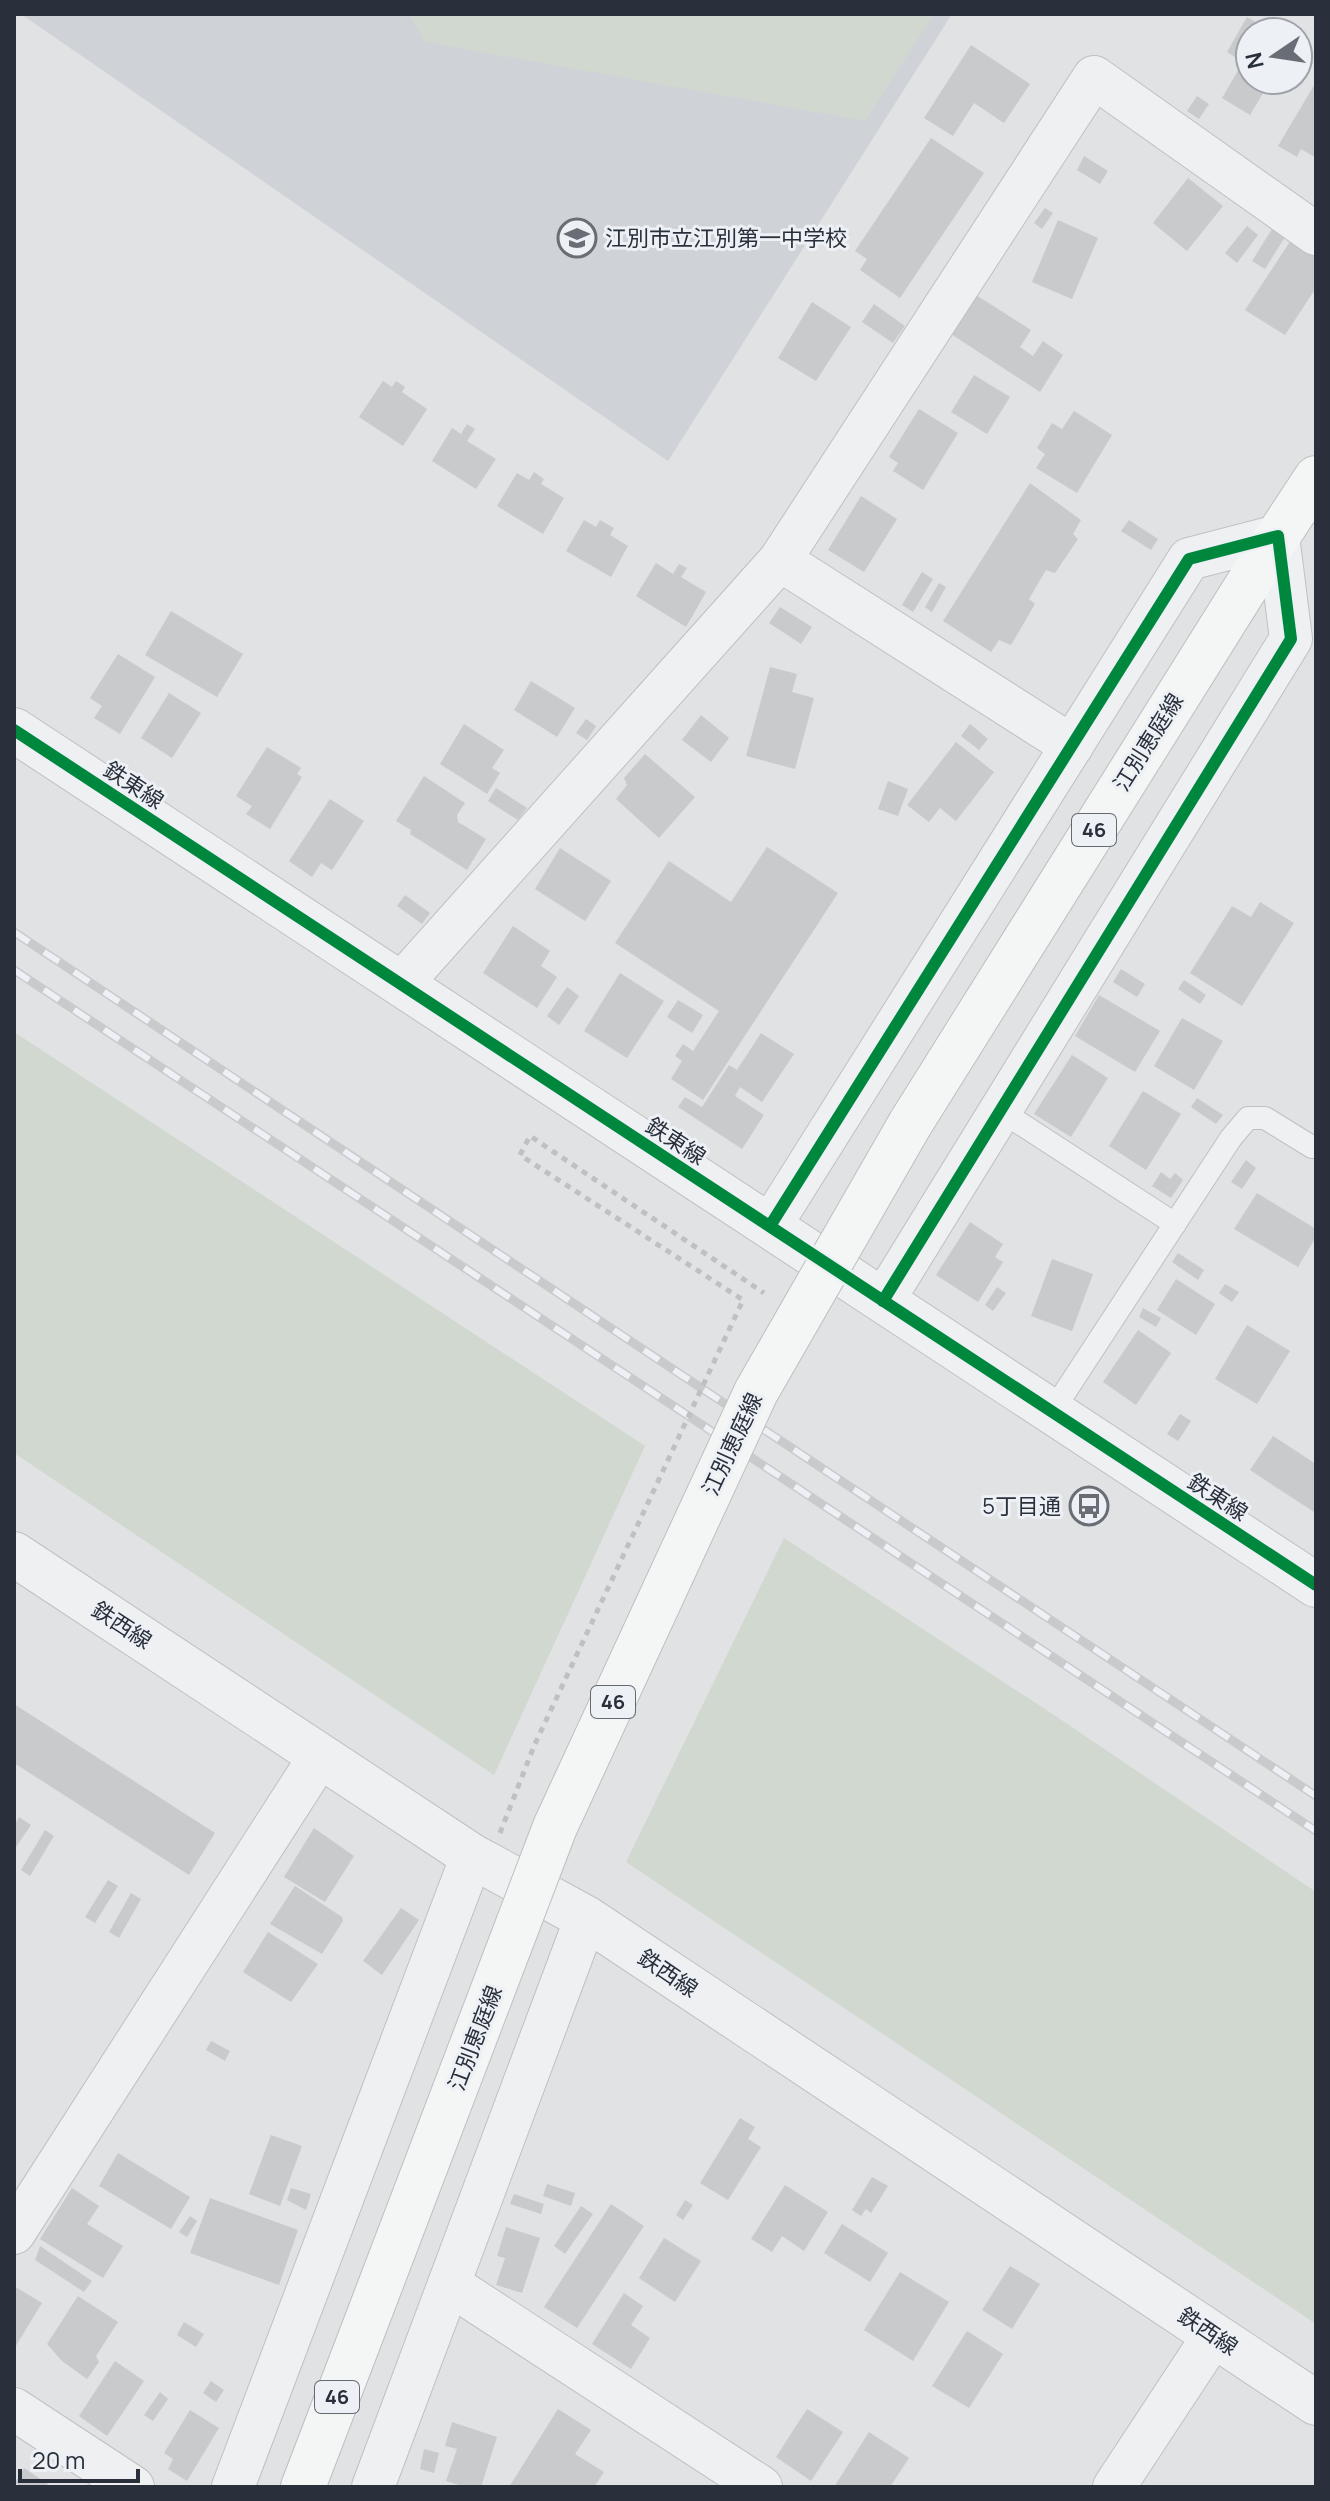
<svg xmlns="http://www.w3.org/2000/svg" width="1330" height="2501" font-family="Manrope,'Noto Sans JP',sans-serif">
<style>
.built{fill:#cfd2d7}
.green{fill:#d1d8d0}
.building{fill:#c8cacc}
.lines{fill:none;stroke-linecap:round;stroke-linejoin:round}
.service-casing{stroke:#bec0c2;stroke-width:24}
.minor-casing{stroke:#bec0c2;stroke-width:44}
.tertiary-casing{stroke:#bec0c2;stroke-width:46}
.primary-casing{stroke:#bdbfc1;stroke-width:46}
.service{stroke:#eff0f2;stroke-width:22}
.minor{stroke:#eff0f2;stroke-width:42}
.tertiary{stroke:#eff0f2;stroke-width:44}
.primary{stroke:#f4f5f5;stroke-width:44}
.rail-casing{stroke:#c9cacc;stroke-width:9}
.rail{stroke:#edf0f4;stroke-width:6;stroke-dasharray:18;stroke-linecap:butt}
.primary-bridge-casing{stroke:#bdbfc1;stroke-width:46;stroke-linecap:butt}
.path-bridge{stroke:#bec0c3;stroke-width:5;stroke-dasharray:6 6;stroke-linecap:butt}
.primary-bridge{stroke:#f4f5f5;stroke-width:44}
.cycleway-casing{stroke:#edf0f4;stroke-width:17}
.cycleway{stroke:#00873e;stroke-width:12}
.labels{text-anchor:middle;stroke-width:6;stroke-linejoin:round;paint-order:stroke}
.shield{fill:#edf0f4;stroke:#646a72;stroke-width:2}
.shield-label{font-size:20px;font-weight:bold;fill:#29303b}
.poi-label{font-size:22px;fill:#29303b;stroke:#edf0f4;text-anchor:start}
.street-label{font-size:22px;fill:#29303b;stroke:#edf0f4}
</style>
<rect width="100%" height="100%" fill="#e0e2e4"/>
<polygon class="built" points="21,14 952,14 668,461"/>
<g class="green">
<polygon points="409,14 934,14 865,121 425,42"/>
<polygon points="14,1032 645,1446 494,1775 14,1453"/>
<polygon points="784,1538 1057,1717 1316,1892 1316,2324 626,1862"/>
</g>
<g class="building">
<polygon points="1247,17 1273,32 1250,32 1250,80 1271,80 1250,115 1222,98 1243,62 1227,52"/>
<polygon points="971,45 1030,84 1004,123 974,103 953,136 924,118"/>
<polygon points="1298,54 1313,62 1304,78 1298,75"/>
<polygon points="1316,82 1316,158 1301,149 1297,157 1278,146"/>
<polygon points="1197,96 1209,104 1199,119 1187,111"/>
<polygon points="931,138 984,173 900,298 860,270 867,259 855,251"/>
<polygon points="1084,156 1108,171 1100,184 1077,170"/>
<polygon points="1188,178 1223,206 1187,251 1153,223"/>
<polygon points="1045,208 1053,213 1042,229 1034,223"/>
<polygon points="1058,220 1098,238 1072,299 1032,282"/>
<polygon points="1247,226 1258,235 1237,263 1225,253"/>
<polygon points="1272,229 1285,237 1265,269 1252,261"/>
<polygon points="1293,237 1316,252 1316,288 1285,335 1245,310"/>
<polygon points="976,295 1031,330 1020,347 1033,356 1043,341 1063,355 1040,392 951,334"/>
<polygon points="812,302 851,327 816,381 778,358"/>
<polygon points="874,304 905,326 893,343 862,322"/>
<polygon points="974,375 1010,397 987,434 951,412"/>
<polygon points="383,381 392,387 396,381 405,387 402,392 427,409 403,446 359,417"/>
<polygon points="919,409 958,433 923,490 893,471 898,463 889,457"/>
<polygon points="1074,411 1112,435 1077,493 1036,468 1045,454 1037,448 1052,423 1062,429"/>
<polygon points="467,424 475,429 467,441 496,459 476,489 432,461 452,428 461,434"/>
<polygon points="534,472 544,479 541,484 564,498 543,534 497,506 517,473 529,480"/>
<polygon points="1030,483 1081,520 1073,534 1078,539 1055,573 1046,570 1029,599 1035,604 1011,645 999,640 991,652 943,621"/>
<polygon points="861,496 897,519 864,572 828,550"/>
<polygon points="584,520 596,527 600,520 614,528 610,535 628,546 611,577 566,551"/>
<polygon points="1129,520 1158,539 1151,550 1121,531"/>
<polygon points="656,563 673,574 679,564 687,568 681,577 706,592 686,627 636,596"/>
<polygon points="922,572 933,579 913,612 902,605"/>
<polygon points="939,583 946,587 932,612 925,607"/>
<polygon points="780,607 812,627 801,644 769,623"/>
<polygon points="171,611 243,654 217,697 145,655"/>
<polygon points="118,654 155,677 120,734 94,718 102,706 90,698"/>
<polygon points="770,667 797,674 792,692 814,698 795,769 746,756"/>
<polygon points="531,681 575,708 557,737 514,710"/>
<polygon points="169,693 201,713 172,758 141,738"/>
<polygon points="701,715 729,738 711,762 682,740"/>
<polygon points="586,719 596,726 587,740 576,733"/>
<polygon points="464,724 504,750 492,768 500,773 487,794 440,764"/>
<polygon points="970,724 988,739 979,750 961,736"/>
<polygon points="956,742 994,772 956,821 940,808 929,822 907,805"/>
<polygon points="267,747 301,768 297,774 302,777 270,829 246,814 252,806 236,796"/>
<polygon points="645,754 695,797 659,838 616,799 627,785 624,778"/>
<polygon points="424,776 465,803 457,815 458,822 486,839 467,870 410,834 411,830 396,821"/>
<polygon points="888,781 908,789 898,816 878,809"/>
<polygon points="496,788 527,808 518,820 488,801"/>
<polygon points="330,799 364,821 332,870 321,863 312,877 289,861"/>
<polygon points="767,847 838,893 703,1100 671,1079 682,1061 675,1056 683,1044 693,1051 719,1011 615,943 669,861 731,902"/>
<polygon points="560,848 611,881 585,921 535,889"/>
<polygon points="405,895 430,913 422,924 397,906"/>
<polygon points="1260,902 1294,923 1242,1006 1190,973 1232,906 1251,917"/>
<polygon points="513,926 550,951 541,966 557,977 537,1008 483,973"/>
<polygon points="1121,969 1145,984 1137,997 1113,982"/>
<polygon points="620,973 664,1001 627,1058 584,1031"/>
<polygon points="1184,980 1206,995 1200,1004 1178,989"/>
<polygon points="567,987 579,996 559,1025 547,1016"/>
<polygon points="1099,995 1160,1031 1135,1072 1075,1036"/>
<polygon points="678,1000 703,1015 692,1033 667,1017"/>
<polygon points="1182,1018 1223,1041 1194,1090 1154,1066"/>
<polygon points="761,1033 794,1054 762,1102 740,1087 735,1096 764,1115 742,1149 678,1107 685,1097 702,1107 729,1065 737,1070"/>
<polygon points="1072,1055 1108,1078 1071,1137 1034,1114"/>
<polygon points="1143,1091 1181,1114 1146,1170 1109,1146"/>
<polygon points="1197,1098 1223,1115 1216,1124 1191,1107"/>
<polygon points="1246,1160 1256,1168 1242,1189 1231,1182"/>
<polygon points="1161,1172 1170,1179 1175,1173 1183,1180 1171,1198 1152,1186"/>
<polygon points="1257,1193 1316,1229 1316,1237 1298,1267 1234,1229"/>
<polygon points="970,1222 1003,1244 995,1257 1003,1262 978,1302 936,1275"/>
<polygon points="1178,1253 1204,1270 1198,1280 1172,1262"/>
<polygon points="1052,1259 1093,1274 1072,1331 1031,1316"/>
<polygon points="1176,1279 1215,1304 1196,1335 1157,1310"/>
<polygon points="1225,1284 1239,1292 1232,1302 1219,1293"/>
<polygon points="997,1287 1006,1293 993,1311 985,1305"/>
<polygon points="1143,1308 1161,1318 1156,1327 1139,1317"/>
<polygon points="1247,1325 1290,1351 1257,1404 1215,1379"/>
<polygon points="1138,1330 1171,1353 1136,1405 1103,1382"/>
<polygon points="1180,1414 1191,1421 1178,1441 1167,1434"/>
<polygon points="1273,1436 1316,1464 1314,1512 1250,1470"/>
<polygon points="14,1704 215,1833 189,1875 14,1763"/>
<polygon points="19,1817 31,1825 14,1850 14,1826"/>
<polygon points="314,1828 354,1856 325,1902 284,1877"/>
<polygon points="45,1830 54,1836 30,1876 21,1870"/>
<polygon points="108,1880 118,1886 95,1923 85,1917"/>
<polygon points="295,1886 342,1917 343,1921 322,1954 270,1924"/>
<polygon points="131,1893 141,1899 119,1938 109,1932"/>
<polygon points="401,1908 419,1920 382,1975 363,1961"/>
<polygon points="268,1932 318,1964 291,2002 243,1972"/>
<polygon points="211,2041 230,2051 225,2061 206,2050"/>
<polygon points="740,2118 755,2127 748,2139 761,2147 728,2200 700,2183"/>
<polygon points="271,2135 302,2146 280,2206 249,2194"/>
<polygon points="118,2153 190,2197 171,2229 99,2186"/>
<polygon points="872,2177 888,2186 871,2213 866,2209 861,2216 852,2210"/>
<polygon points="547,2184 575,2193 571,2206 543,2196"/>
<polygon points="785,2185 828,2212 804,2251 782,2236 772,2252 751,2239"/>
<polygon points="72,2188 99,2206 87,2224 123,2246 103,2278 40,2239"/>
<polygon points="291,2188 311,2194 306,2210 287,2200"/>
<polygon points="514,2194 544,2204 541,2214 510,2204"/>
<polygon points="210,2198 298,2230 279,2285 190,2253"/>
<polygon points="685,2200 693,2205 683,2220 676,2215"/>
<polygon points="611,2204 644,2226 577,2328 544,2307"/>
<polygon points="581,2206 593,2214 565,2254 554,2246"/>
<polygon points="190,2216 197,2221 187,2237 179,2232"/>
<polygon points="842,2224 888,2253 870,2282 824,2253"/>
<polygon points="506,2227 540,2238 522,2293 496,2285 505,2258 497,2256"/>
<polygon points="664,2238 701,2261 675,2302 639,2278"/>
<polygon points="40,2246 92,2281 84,2292 35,2260"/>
<polygon points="1010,2266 1040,2284 1012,2329 982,2310"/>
<polygon points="900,2272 949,2302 913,2361 864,2330"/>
<polygon points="14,2286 42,2303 14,2349"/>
<polygon points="624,2293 643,2306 631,2325 650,2338 631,2369 592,2344"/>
<polygon points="78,2296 118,2322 96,2356 99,2362 87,2379 62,2361 47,2344"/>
<polygon points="184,2322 204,2334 196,2347 177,2335"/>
<polygon points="967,2331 1003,2354 969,2408 932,2386"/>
<polygon points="115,2361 144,2381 107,2436 79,2416"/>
<polygon points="211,2381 224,2390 216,2402 203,2393"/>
<polygon points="160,2392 168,2399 153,2421 144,2415"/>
<polygon points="558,2409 591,2430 575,2454 604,2472 594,2487 509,2487"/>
<polygon points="807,2409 843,2432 811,2481 776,2457"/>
<polygon points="190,2410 219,2428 187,2481 168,2469 173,2459 164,2453"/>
<polygon points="452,2422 497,2437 481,2487 465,2487 446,2481 457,2449 445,2446"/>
<polygon points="869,2432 909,2458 890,2487 834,2487"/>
<polygon points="424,2449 439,2453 434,2473 420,2469"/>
<polygon points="24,2468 48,2484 46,2487 22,2487 15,2483"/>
</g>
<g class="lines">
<g class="service-casing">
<g id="service">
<polyline points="1001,1111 1175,1224"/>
<polyline points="1052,1412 1231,1138 1248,1118 1265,1118 1312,1147"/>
</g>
</g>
<g class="minor-casing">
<g id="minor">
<polyline points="780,560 1072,746"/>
<polyline points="401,984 780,560 1094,77 1316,234"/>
<polyline points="770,1226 1189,559 1278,536 1291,639 883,1301"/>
<polyline points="14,2233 320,1756"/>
<polyline points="449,2284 761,2487"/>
<polyline points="14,2409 133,2487"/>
<polyline points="233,2487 472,1856"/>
<polyline points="373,2487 586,1918"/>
<polyline points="1114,2487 1214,2335"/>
</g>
</g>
<g class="tertiary-casing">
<g id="tertiary">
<polyline points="14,730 1316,1585"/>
<polyline points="14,1554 472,1856 586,1918 1316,2403"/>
</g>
</g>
<g class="primary-casing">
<g id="primary">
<polyline points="910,1124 1278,536 1316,478"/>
<polyline points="303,2487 372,2307"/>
</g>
</g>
<use href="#service" class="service"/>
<use href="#minor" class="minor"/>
<use href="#tertiary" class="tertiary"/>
<use href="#primary" class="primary"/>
<g class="rail-casing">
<g id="rail">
<polyline points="14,932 1316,1796"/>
<polyline points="14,970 1316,1831"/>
</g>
</g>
<use href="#rail" class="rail"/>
<g class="primary-bridge-casing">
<polyline id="primary-bridge" points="372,2307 555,1827 756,1392 910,1124"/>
</g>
<polyline class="path-bridge" points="500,1833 534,1746 743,1300 520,1155 530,1136 764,1293"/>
<use href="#primary-bridge" class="primary-bridge"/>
<g class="cycleway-casing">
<g id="cycleway">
<polyline points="14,730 1316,1585"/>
<polyline points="770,1226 1189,559 1278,536 1291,639 883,1301"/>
</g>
</g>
<use href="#cycleway" class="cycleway"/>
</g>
<defs>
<g id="school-ring" transform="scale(2)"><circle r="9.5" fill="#edf0f4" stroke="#696e76" stroke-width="1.5"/><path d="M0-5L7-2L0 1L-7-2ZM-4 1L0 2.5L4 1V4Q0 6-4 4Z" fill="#696e76"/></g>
<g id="bus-ring" transform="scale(2)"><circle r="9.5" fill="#edf0f4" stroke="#696e76" stroke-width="1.5"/><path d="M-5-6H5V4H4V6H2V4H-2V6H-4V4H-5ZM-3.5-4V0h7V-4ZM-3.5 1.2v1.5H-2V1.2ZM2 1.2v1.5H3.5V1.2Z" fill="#696e76"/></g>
</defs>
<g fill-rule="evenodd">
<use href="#school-ring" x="577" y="238"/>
<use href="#bus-ring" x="1089" y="1506"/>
</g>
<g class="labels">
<g class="shield">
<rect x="1072" y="814" width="44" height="32" rx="6"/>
<rect x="591" y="1686" width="44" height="32" rx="6"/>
<rect x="315" y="2381" width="44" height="32" rx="6"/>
</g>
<g class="shield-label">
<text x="1094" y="837">46</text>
<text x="613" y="1709">46</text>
<text x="337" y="2404">46</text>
</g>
<g class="poi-label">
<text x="605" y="246">江別市立江別第一中学校</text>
<text x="1061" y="1514" text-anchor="end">5丁目通</text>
</g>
<g class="street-label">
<text transform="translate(1148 742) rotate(-58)" y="8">江別恵庭線</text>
<text transform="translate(134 785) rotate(33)" y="8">鉄東線</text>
<text transform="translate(676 1141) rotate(33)" y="8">鉄東線</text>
<text transform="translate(732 1444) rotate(-65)" y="8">江別恵庭線</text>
<text transform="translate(1218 1497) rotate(33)" y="8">鉄東線</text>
<text transform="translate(122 1625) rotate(33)" y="8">鉄西線</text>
<text transform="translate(668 1973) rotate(34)" y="8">鉄西線</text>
<text transform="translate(475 2038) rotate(-69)" y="8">江別恵庭線</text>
<text transform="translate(1208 2331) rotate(34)" y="8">鉄西線</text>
</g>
</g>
<rect width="1330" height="2501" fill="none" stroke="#29303b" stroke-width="32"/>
<g transform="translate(1274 56) rotate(257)"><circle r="38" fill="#edf0f4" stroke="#9fa3aa" stroke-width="2"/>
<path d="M0-6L14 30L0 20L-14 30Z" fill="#696e76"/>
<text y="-12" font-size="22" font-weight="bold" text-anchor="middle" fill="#29303b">N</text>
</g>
<path d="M20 2469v12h118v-12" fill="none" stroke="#29303b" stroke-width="4"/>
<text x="32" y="2469" font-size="24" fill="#29303b" stroke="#edf0f4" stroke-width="6" paint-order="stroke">20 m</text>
</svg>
